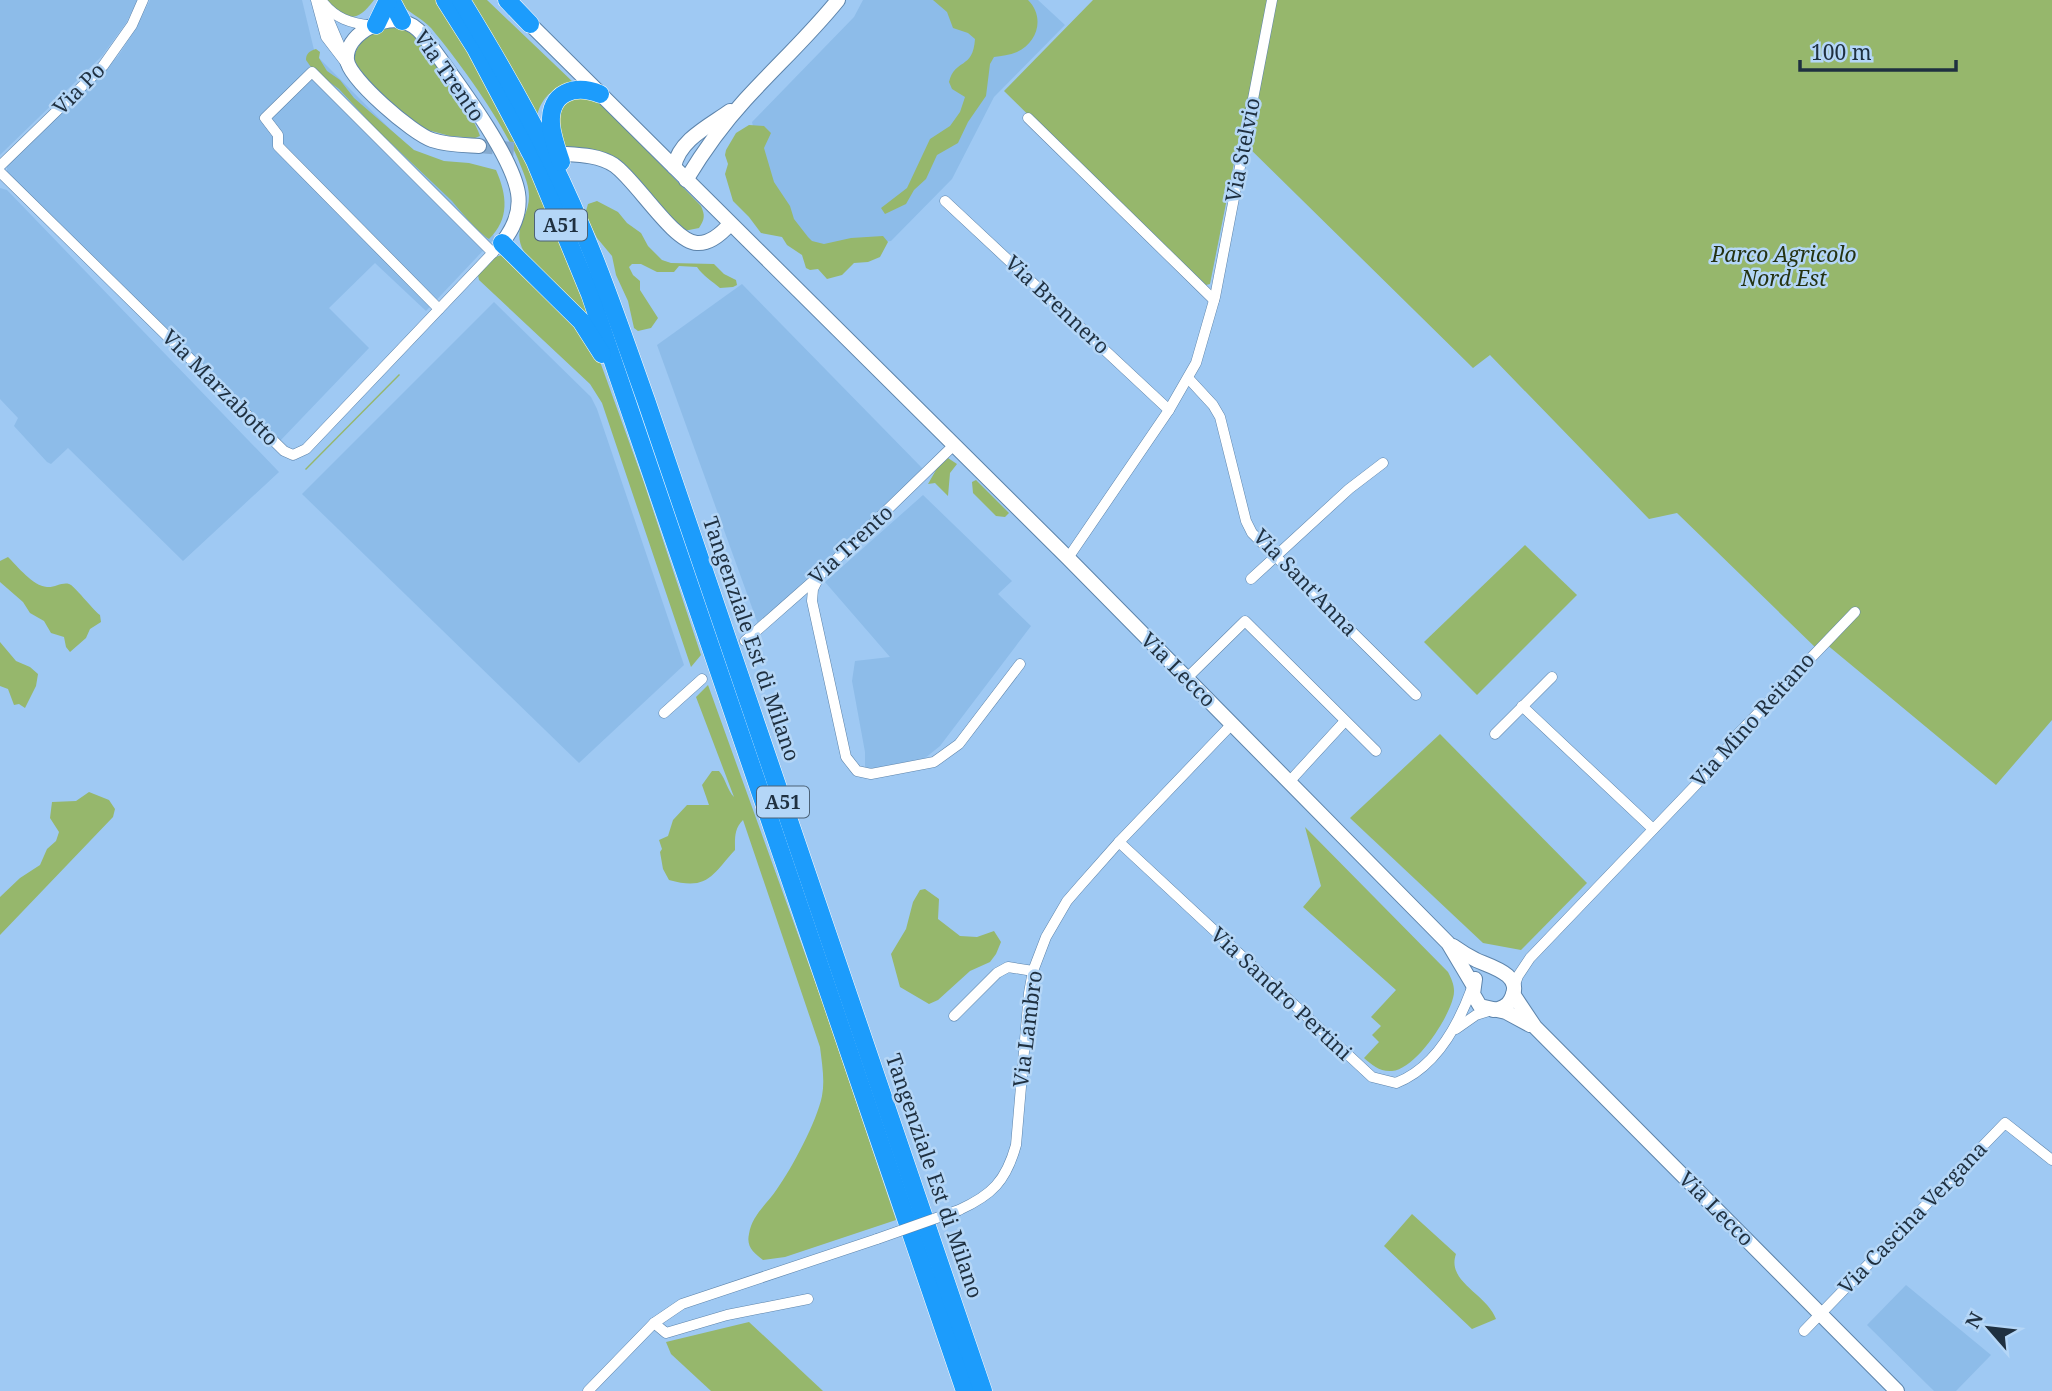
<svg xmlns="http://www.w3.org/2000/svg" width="2052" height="1391" font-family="'Noto Serif',serif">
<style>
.built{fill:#8dbce9}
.green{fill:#96b76c}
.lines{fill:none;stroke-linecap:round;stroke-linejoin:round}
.secondary-tunnel{stroke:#85aacf;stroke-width:14;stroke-dasharray:14 7;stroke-linecap:butt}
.street-casing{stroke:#5d84ab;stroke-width:11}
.secondary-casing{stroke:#5d84ab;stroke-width:16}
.highway-casing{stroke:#fff;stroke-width:19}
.street{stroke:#fff;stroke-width:10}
.secondary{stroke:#fff;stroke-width:14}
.highway{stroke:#1c9cfc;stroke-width:18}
.street-bridge-casing{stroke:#5d84ab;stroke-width:11;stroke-linecap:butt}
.street-bridge{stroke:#fff;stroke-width:10}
.labels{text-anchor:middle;stroke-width:5;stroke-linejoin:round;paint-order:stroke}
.shield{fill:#b4d6f7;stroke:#4c6277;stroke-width:2}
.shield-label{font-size:19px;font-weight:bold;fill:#1f3040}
.street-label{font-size:21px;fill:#1f3040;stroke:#b4d6f7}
.park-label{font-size:21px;font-style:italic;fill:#243211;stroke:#b4d6f7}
</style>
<rect width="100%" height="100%" fill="#9fc9f3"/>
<g class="built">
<polygon points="0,0 138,0 126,23 102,56 0,155"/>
<polygon points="150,0 302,0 315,54 491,230 495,238 426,311 375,263 329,308 369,348 279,442 7,176 7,166 118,56 135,30"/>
<polygon points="863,0 1038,0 1065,25 994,97 952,179 891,241 816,250 768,190 752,122 854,17"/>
<polygon points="0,188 7,190 279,472 183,561 68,448 51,464 47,462 14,426 18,418 0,399"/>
<polygon points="742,284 924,470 758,624 657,345"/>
<polygon points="494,302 591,397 597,409 684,665 579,763 302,494"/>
<polygon points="923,495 1012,581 998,594 1031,626 940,746 925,758 865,770 865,752 852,681 855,661 890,657 825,582"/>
<polygon points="1906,1285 1991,1355 1956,1391 1934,1391 1867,1325"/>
</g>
<g class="green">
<path d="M 326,0 L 374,0 C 355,26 345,18 326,0 Z"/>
<path d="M 398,0 L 440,0 L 511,121 L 595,323 L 524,252 C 511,228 529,219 529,196 C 529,183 522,170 518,159 C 500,118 460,63 431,28 C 421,17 406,12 398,0 Z"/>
<path d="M 470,0 L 487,0 L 574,83 C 554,87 543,95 537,115 Z"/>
<path d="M 933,0 L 1028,0 C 1045,17 1038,42 1017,52 C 1010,55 1001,56 994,57 L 990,64 L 986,96 L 968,122 L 958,143 L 937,155 L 926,179 L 914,190 L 906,204 L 885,214 L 881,208 L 907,188 L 930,139 L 950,126 L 960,112 L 965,97 L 952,89 L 949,82 C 955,58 973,70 975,39 L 968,33 L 953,28 L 947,12 Z"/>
<polygon points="1093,0 2052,0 2052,720 1996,785 1826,644 1818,650 1677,513 1649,519 1490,355 1473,368 1239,138 1210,284 1202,286 1004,91"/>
<path d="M 389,26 C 394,26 400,26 405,28 C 424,37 473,114 480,136 L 475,138 L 450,136 L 420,128 L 366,81 L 353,61 C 358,39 368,34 389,26 Z"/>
<path d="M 316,49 L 320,52 L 319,58 L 327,71 L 340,80 L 354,98 L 414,150 L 444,161 L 469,163 L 496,170 C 507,195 510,219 489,239 C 479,233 460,211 452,201 L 374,127 L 339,89 L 313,70 L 306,60 C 306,54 309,51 316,49 Z"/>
<path d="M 573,94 L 599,101 L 701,206 C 705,215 705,219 699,228 L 684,231 L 596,151 L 559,147 L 559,103 Z"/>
<polygon points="749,125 764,126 771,133 764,148 774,182 790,206 794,219 808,237 812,241 824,244 851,238 883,236 888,242 880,257 868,262 854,263 842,275 827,279 818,269 810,270 806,268 802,255 787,245 782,237 761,233 749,217 733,201 725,174 728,164 725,155 726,150 736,133"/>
<path d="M 597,201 L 618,212 L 627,223 L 641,233 L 648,246 L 662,260 L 671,263 L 714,264 L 724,274 L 736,280 L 737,285 L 733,287 L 720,288 C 712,281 703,276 697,267 L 679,266 L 674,272 L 657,272 L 641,264 L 632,264 L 629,267 L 633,275 L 640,281 L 640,290 L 658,318 L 651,328 L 638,331 L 634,328 L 628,301 L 616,275 L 612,256 L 597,238 L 585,214 L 588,204 Z"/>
<polygon points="502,255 577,324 598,356 644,483 701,655 691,667 602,403 590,384 479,280 478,275 495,257"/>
<polygon points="399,374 400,375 306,470 305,469"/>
<polygon points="948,458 957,464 950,473 948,496 935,483 928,484 940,463"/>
<polygon points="976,480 1009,513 1005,517 996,516 973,493 972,482"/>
<polygon points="1525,545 1577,595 1477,695 1424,642"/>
<path d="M 8,557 C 17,566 33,586 47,587 C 54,588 62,582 69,584 C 74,585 92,609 100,615 L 101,622 L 90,629 L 86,638 L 70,652 L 66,647 L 64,637 L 51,633 L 44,621 L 30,613 L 23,602 L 0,582 L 0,561 Z"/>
<polygon points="0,642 16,661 30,667 38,674 36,686 25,708 19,704 14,705 8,689 0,686"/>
<path d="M 708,685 L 823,1004 L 896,1220 L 785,1257 L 763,1260 C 754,1253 746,1247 749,1234 C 752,1215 767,1204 777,1189 C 792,1168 817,1121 822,1096 C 825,1080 822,1064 820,1047 L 743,820 C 734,829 735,838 735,850 C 712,875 708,891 669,880 L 663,869 L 660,852 L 662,849 L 659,840 L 668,836 L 673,820 L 687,805 L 709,805 L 702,785 L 712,771 L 719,771 C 726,779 727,790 734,797 L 696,697 Z"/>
<polygon points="1440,734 1587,883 1521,950 1483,943 1350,818"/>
<polygon points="89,792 109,800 115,809 113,817 0,935 0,897 20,878 40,865 47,849 56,841 59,832 50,818 52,802 76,801"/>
<path d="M 1305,827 L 1448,972 C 1452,980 1456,988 1453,998 C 1448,1019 1416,1069 1392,1071 C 1380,1072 1372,1065 1364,1058 L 1379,1042 L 1372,1035 L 1381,1026 L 1371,1017 L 1396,990 L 1303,907 L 1321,886 Z"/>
<polygon points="925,889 939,899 938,919 960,936 977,937 994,931 1001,942 996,954 990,962 970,971 938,1000 929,1004 900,987 891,954 906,929 913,902 920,890"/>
<path d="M 1412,1214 L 1456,1254 C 1446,1282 1487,1294 1496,1319 L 1472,1329 L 1384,1246 Z"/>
<polygon points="749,1322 823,1391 711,1391 671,1354 666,1342"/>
</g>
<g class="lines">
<polyline class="secondary-tunnel" points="479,146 537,151"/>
<g class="street-casing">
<g id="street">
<polyline points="316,0 326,37 349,67"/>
<path d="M 321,0 C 335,19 350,23 373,26"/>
<polyline points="324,9 341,49 348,50"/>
<polyline points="1028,118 1214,300"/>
<polyline points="0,166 103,66 132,25 143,0"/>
<polyline points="0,172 284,451 293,455 306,449 502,243"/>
<polyline points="945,201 1169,410"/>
<polyline points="439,309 278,146 278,135 265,118 312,72 493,253"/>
<polyline points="1189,379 1213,405 1220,417 1246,521 1252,533 1416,695"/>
<polyline points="1068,558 1169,410 1196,363 1215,297 1272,0"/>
<polyline points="820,575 813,589 812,601 846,757 857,771 871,774 934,762 959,744 1020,664"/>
<polyline points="1251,579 1349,489 1383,463"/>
<polyline points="745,641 820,575 954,445"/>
<polyline points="1187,678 1245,621 1376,751"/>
<polyline points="1522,706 1653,829"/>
<polyline points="664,713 702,679"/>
<polyline points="1495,734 1552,677"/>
<polyline points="1289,782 1345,721"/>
<path d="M 1119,842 L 1372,1077 L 1396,1083 C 1435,1068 1458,1026 1472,988"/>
<polyline points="1514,987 1518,976 1530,958 1711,769 1737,735 1855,612"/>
<polyline points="954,1016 997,973 1008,967 1033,971"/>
<polyline points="1456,1029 1476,1015 1492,1010"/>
<path d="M 959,1210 C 992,1195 1006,1181 1016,1145 L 1029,993 L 1033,971 L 1046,937 L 1067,901 L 1080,886 L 1119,842 L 1232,724"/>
<polyline points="654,1323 666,1333 727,1315 808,1299"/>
<polyline points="1804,1331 2005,1123 2052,1160"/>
<polyline points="588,1391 654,1323 682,1304 877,1239"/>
</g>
</g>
<g class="secondary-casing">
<g id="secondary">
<polyline points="530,24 1068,558 1448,943 1473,985"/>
<path d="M 479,146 C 464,145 447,145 432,140 C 413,134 349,79 347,60 C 345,36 380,16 401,21 C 411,23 417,28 423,35 C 449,72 511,151 518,193 C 521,212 514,228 502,243"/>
<path d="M 566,154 C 583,155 600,156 614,165 C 636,180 673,242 697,243 C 710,244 722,233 730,224"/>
<path d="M 674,167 C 679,140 709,126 730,111"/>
<path d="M 686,180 C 703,152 723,124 745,100 C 776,66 809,36 838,0"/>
<path d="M 1453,946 C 1460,951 1468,956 1476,960 C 1492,967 1524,975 1511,999 C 1508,1006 1501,1009 1493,1010"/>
<polyline points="1475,979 1473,994 1480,1006 1506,1012 1530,1025"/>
<polyline points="1513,994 1535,1027 1897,1391"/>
</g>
</g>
<g class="highway-casing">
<g id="highway">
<polyline points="391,0 402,21"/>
<polyline points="445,0 476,49 535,161 590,294 965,1391"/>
<path d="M 461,0 C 493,52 523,104 550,158 C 589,236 617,318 646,400 L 983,1391"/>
<polyline points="507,0 530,24"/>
<polyline points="376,25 388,0"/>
<path d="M 561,162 C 557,150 552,137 551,124 C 549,92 575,84 600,94"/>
<polyline points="502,243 581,321 602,354"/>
</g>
</g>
<use href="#street" class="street"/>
<use href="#secondary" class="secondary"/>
<use href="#highway" class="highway"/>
<g class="street-bridge-casing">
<polyline id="street-bridge" points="877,1239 959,1210"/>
</g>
<use href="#street-bridge" class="street-bridge"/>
</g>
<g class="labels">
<g class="shield">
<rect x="535" y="209.5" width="52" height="31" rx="5"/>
<rect x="757" y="786.5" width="52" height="31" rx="5"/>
</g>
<g class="shield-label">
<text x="561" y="232">A51</text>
<text x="783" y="809">A51</text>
</g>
<g class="street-label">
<text transform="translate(449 76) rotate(55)" y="7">Via Trento</text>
<text transform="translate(79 89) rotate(-45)" y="7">Via Po</text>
<text transform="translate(1243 150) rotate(-79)" y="7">Via Stelvio</text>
<text transform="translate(1057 305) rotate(43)" y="7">Via Brennero</text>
<text transform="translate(220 388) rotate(45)" y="7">Via Marzabotto</text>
<text transform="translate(851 545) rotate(-43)" y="7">Via Trento</text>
<text transform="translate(1305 583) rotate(46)" y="7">Via Sant'Anna</text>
<text transform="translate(751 639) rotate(71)" y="7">Tangenziale Est di Milano</text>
<text transform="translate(1178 670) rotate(45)" y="7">Via Lecco</text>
<text transform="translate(1753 720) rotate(-48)" y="7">Via Mino Reitano</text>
<text transform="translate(1281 994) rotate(43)" y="7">Via Sandro Pertini</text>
<text transform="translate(1028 1029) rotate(-83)" y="7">Via Lambro</text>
<text transform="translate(934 1176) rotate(71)" y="7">Tangenziale Est di Milano</text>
<text transform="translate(1716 1209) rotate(45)" y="7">Via Lecco</text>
<text transform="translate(1913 1218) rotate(-46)" y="7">Via Cascina Vergana</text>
</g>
<g class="park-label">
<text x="1784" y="262">Parco Agricolo<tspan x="1784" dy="24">Nord Est</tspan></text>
</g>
</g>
<g transform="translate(1989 1328) rotate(298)" stroke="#b4d6f7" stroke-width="5" paint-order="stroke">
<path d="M0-5L12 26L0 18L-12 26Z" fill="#1f3040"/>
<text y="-10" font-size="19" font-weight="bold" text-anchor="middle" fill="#1f3040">N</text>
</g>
<path d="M1800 60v10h156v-10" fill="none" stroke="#1f3040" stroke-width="3.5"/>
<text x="1811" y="60" font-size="21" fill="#1f3040" stroke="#b4d6f7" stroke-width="5" paint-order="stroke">100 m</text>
</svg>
